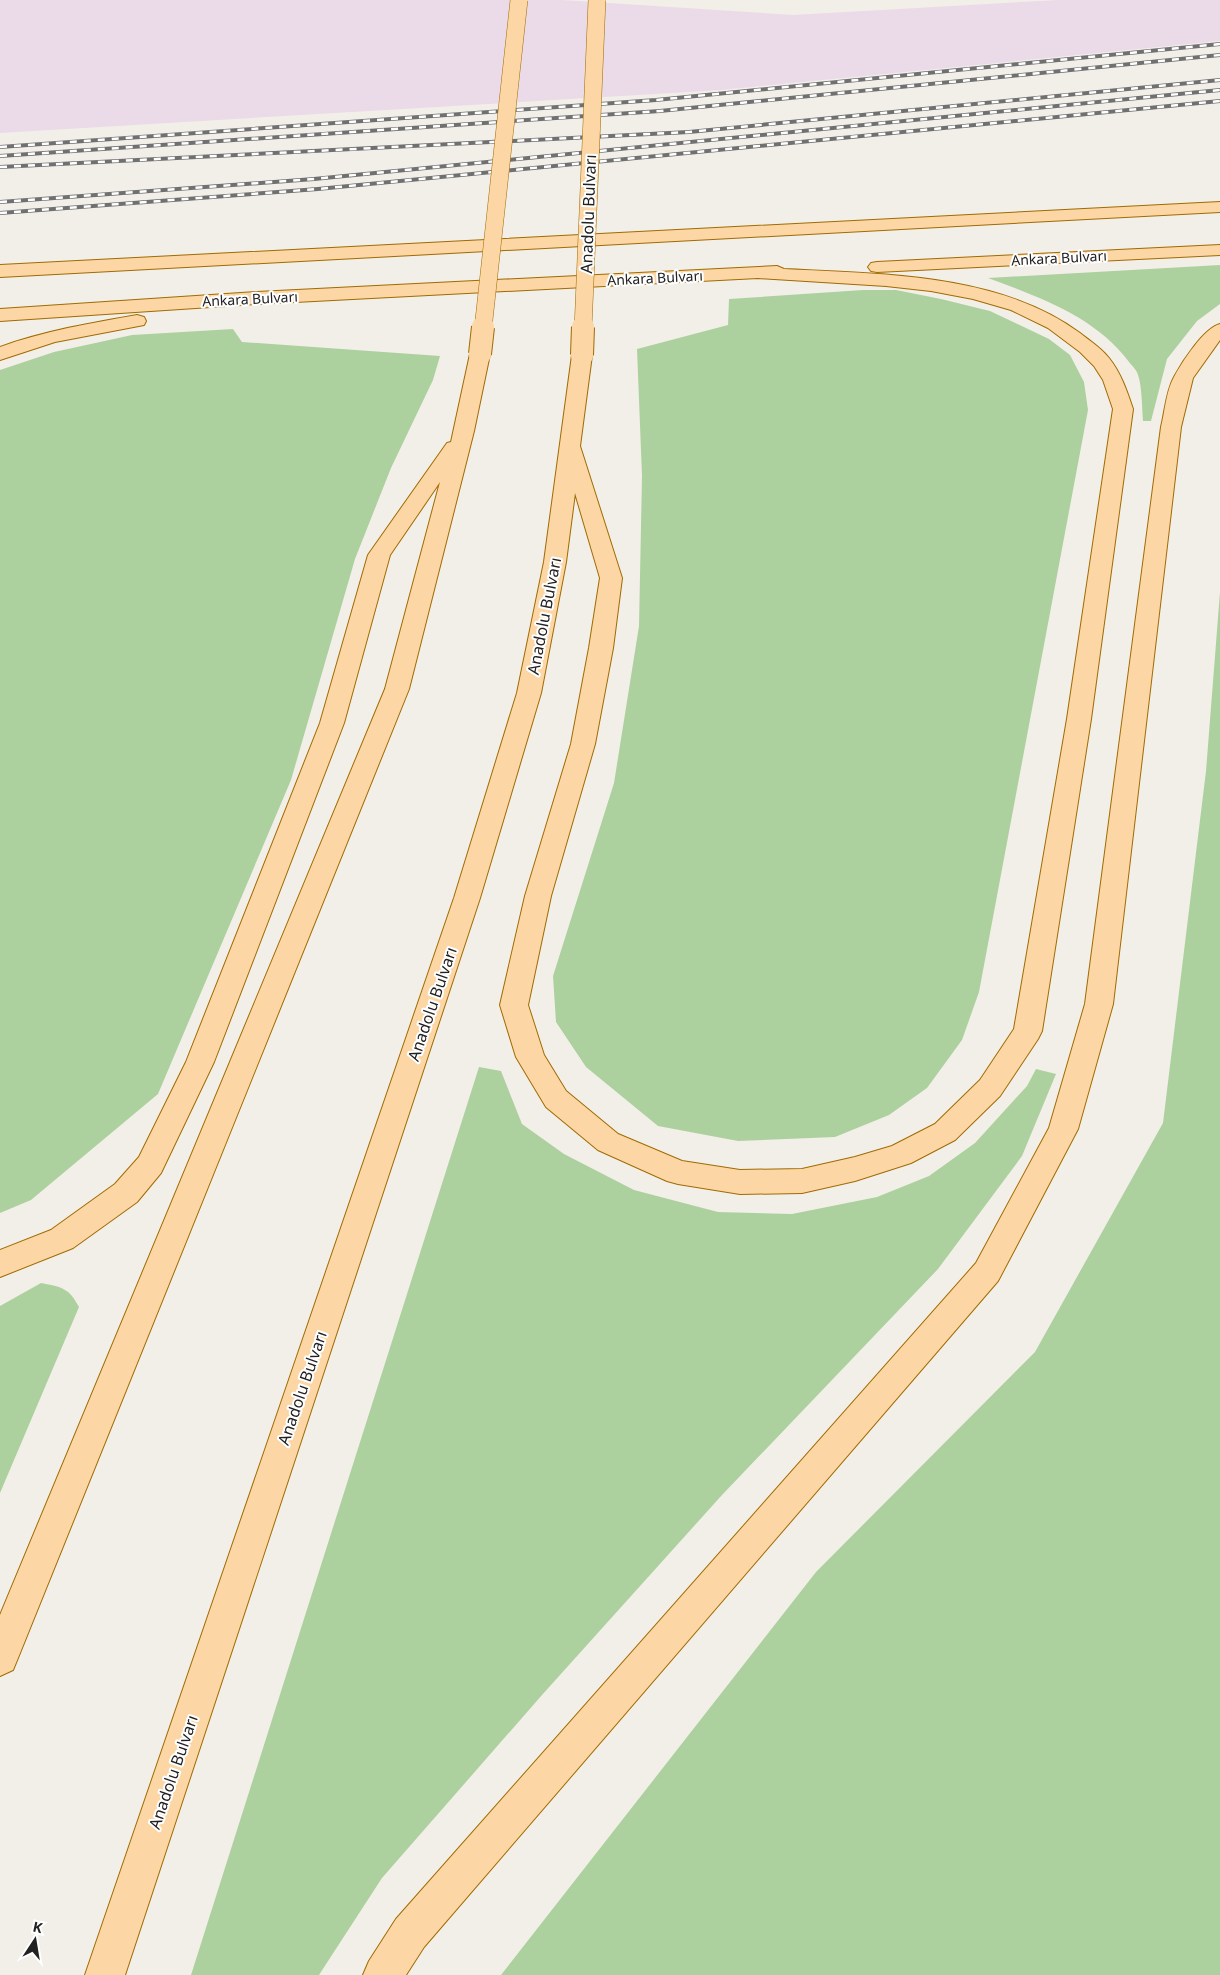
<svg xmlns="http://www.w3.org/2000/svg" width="1220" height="1975" font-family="'Noto Sans',sans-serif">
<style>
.industrial{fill:#ebdbe8}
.forest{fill:#add19e}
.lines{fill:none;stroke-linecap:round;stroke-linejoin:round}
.primary-casing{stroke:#a06b00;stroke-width:2}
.primary{fill:#fcd6a4;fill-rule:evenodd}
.rail-casing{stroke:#707070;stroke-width:4}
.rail{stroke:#fff;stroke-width:2.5;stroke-dasharray:7;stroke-linecap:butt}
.primary-bridge-far1-casing{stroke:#a06b00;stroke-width:18;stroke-linecap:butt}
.primary-bridge-casing{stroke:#a06b00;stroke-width:24;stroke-linecap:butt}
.primary-bridge-far1{stroke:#fcd6a4;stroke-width:17}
.primary-bridge{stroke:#fcd6a4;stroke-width:22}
.labels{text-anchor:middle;stroke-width:4;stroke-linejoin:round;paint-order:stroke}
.far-street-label{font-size:14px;fill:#222;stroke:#fff}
.street-label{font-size:16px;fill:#222;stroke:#fff}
</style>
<rect width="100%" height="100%" fill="#f2efe9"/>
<polygon class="industrial" points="0,0 562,0 793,15 1057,0 1220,0 1220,41 722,90 0,133"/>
<g class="forest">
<path d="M 1220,265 L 1220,304 L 1197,321 L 1167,359 L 1151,421 L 1143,421 C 1142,408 1142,386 1138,375 C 1137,370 1132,366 1129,362 C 1096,317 1039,297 988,278 Z"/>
<polygon points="863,290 896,290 941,299 990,311 1049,339 1070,355 1084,382 1088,410 979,992 962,1040 927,1088 889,1115 835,1137 738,1141 658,1126 586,1067 556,1022 553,976 614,783 639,626 642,476 637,349 728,325 729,299"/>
<polygon points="233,329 242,342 440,356 433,380 391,468 355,559 291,780 158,1094 31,1200 0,1213 0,370 54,352 132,335"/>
<polygon points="1220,592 1220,1975 501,1975 816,1572 1035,1352 1163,1123 1206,771"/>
<polygon points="479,1067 501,1071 522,1124 564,1154 634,1190 718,1212 792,1214 877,1197 929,1176 975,1143 1027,1086 1036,1069 1056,1074 1022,1156 938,1269 722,1495 542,1695 382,1878 319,1975 191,1975"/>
<path d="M 41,1283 C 62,1287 69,1288 79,1307 L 0,1493 L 0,1306 Z"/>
</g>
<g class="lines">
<g class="primary-casing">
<g id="primary">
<polygon points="1220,202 1220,212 0,277 0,265"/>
<polygon points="1220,245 1220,255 877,272 871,271 868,267 871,263 877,262"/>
<path d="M 777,266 L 784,269 C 881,274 999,273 1080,333 C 1090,341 1101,348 1109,358 C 1121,373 1127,391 1133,409 L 1091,719 L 1042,1031 L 1038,1039 L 1000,1096 L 955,1140 L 911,1163 L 855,1181 L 802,1193 L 740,1194 L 678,1184 L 667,1181 L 598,1150 L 546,1107 L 516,1057 L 500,1005 L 525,896 L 571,744 L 589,648 L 600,578 L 575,493 L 566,562 L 541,693 L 480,898 L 125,1975 L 85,1975 L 454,898 L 517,693 L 544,562 L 572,355 L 575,351 L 582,349 L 589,351 L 592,355 L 580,446 L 622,578 L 613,648 L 595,744 L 551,896 L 528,1005 L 544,1055 L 566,1091 L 618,1134 L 682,1161 L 740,1170 L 802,1169 L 855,1157 L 892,1146 L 935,1124 L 980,1080 L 1014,1029 L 1067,719 L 1113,409 L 1103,380 L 1094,366 L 1080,352 L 1048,328 L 1011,310 L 973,299 L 931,291 L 886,286 L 758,278 L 257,304 L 0,321 L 0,309 L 257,292 Z"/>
<path d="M 137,315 L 144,317 L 146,321 L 144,325 L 55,342 L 0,360 L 0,347 C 44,331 91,323 137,315 Z"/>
<path d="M 1220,324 L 1220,340 L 1193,378 L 1181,427 L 1113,1004 L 1078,1129 L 998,1281 L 424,1947 L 406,1975 L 363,1975 L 369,1961 L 396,1919 L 976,1263 L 1049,1128 L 1085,1004 L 1161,427 C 1165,411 1166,391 1174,377 C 1182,362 1204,328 1220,324 Z"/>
<polygon points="480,348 487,350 490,354 474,431 409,689 18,1658 13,1670 0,1676 0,1615 385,689 440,482 390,555 344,723 214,1062 161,1173 137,1202 73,1248 0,1277 0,1250 51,1230 115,1184 139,1157 186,1062 320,723 368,555 447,443 451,442 470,354 473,350"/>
</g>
</g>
<use href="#primary" class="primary"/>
<g class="rail-casing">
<g id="rail">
<polyline points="0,147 656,100 1220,44"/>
<polyline points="0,156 660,111 1220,55"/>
<polyline points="0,167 689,132 1220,80"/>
<polyline points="0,202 314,179 1220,90"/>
<polyline points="0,213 318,189 1220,101"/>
</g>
</g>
<use href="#rail" class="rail"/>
<g class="primary-bridge-far1-casing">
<g id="primary-bridge-far1">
<polyline points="483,329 519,0"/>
<polyline points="583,329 597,0"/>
</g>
</g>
<g class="primary-bridge-casing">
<g id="primary-bridge">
<polyline points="480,354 483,327"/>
<polyline points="582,355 583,327"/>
</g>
</g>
<use href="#primary-bridge-far1" class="primary-bridge-far1"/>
<use href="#primary-bridge" class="primary-bridge"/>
</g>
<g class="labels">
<g class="far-street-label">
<text transform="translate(1059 258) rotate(-3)" y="5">Ankara Bulvarı</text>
<text transform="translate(655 278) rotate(-3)" y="5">Ankara Bulvarı</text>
<text transform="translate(250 299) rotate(-3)" y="5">Ankara Bulvarı</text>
</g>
<g class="street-label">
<text transform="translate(588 214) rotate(-88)" y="6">Anadolu Bulvarı</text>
<text transform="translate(544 616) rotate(-79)" y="6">Anadolu Bulvarı</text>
<text transform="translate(432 1004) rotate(-71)" y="6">Anadolu Bulvarı</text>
<text transform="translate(302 1388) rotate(-71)" y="6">Anadolu Bulvarı</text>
<text transform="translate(173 1772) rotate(-71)" y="6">Anadolu Bulvarı</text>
</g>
</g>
<g transform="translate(35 1940) rotate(12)" stroke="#ffffff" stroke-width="4" paint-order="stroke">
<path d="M0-4L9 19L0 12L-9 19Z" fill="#222222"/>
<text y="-8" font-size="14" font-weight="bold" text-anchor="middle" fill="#222222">K</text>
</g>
</svg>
